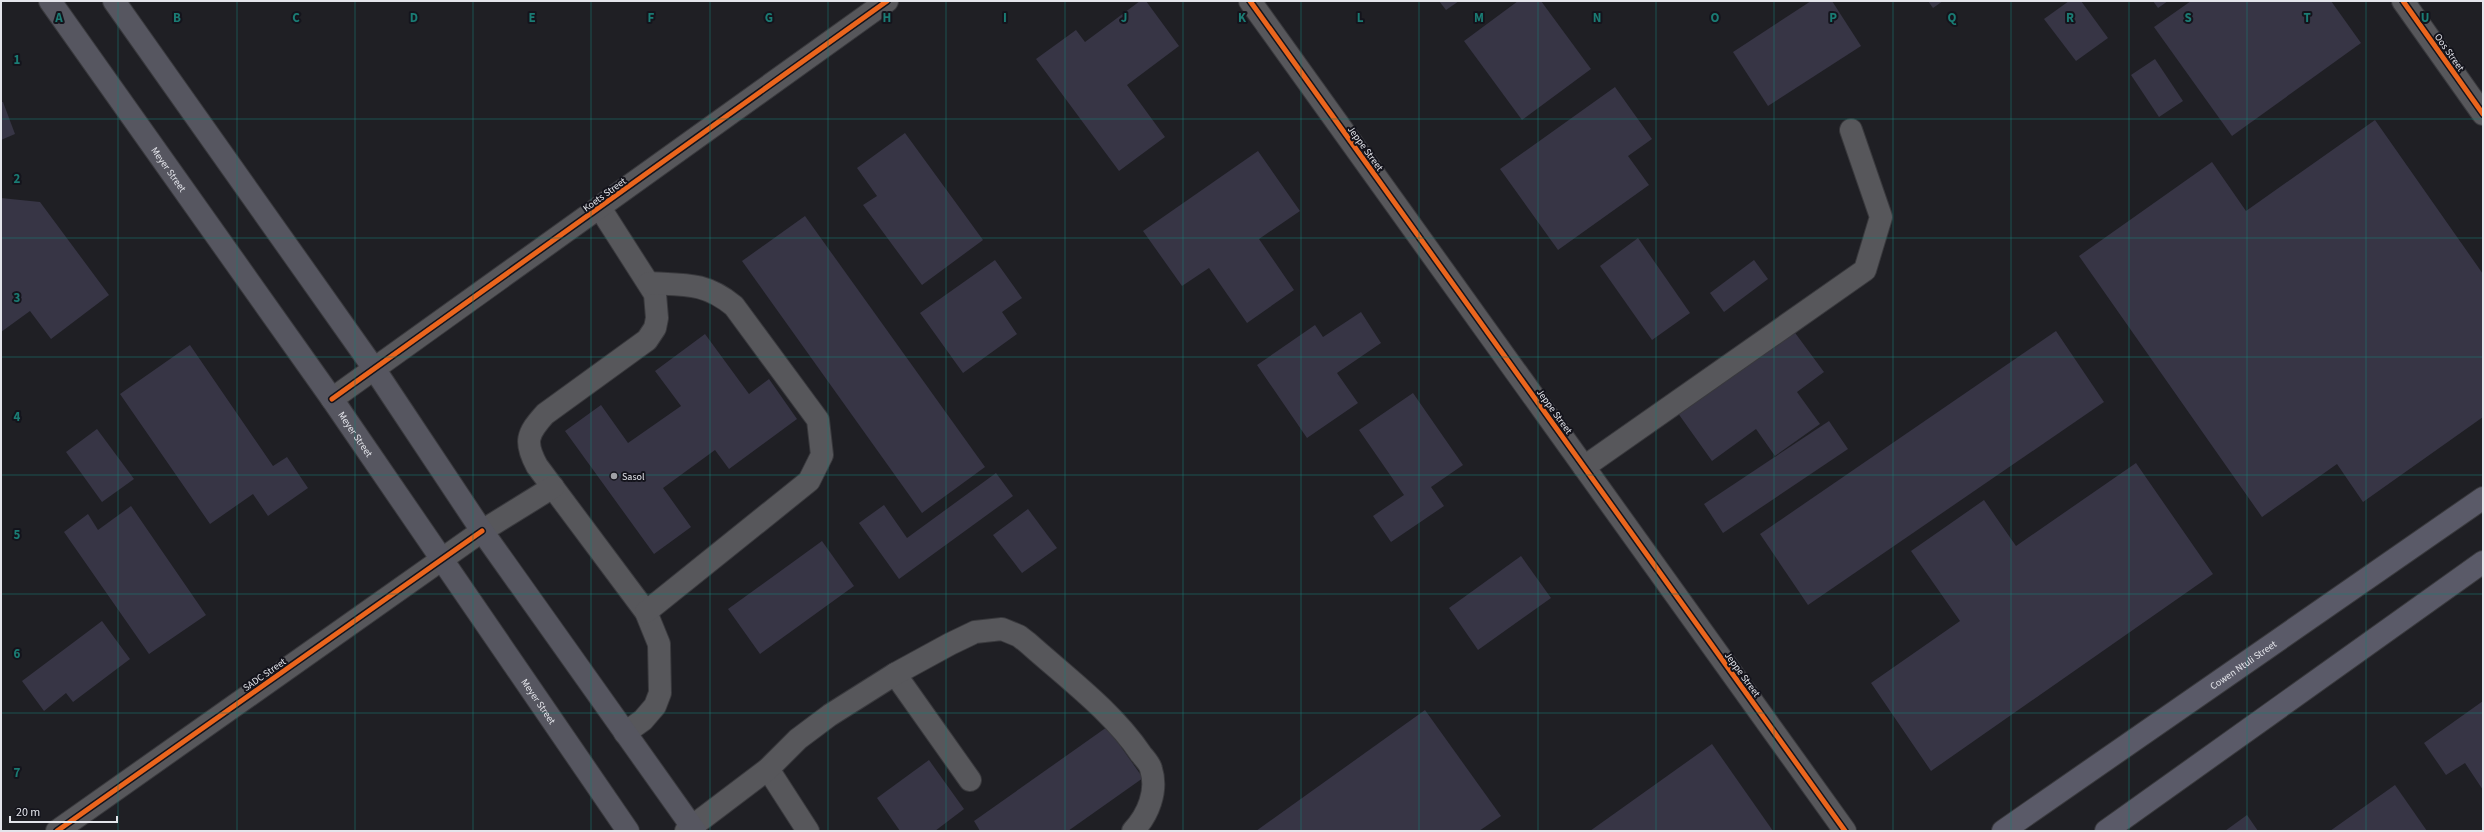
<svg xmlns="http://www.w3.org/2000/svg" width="2484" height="832" font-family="'Source Sans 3',sans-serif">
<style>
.building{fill:#373545}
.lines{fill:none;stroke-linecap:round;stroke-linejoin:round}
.minor-casing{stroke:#39393d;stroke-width:24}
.major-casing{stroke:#39393d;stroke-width:24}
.highway-casing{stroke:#39393d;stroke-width:24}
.minor{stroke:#57575b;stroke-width:22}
.major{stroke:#565660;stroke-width:22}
.highway{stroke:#5a5a68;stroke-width:22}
.cycleway-casing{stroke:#14141c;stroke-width:8}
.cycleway{stroke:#eb651d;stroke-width:5}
.grid{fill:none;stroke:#1a7c74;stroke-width:1;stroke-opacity:0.55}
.poi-dot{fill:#9fa0a5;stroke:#14141c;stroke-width:1.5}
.labels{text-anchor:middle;stroke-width:4;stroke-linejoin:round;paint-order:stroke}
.street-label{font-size:10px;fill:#e4e5eb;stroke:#14141c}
.poi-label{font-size:10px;fill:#e4e5eb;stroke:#14141c;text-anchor:start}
.grid-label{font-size:13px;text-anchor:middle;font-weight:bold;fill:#1a7c74;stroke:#14141c;stroke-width:4;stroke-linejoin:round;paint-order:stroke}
</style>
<rect width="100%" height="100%" fill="#1f1f24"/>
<g class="building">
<polygon points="1140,1 1146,1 1179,46 1127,85 1165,137 1119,171 1036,59 1076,30 1085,42"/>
<polygon points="1439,1 1459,1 1446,10"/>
<polygon points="1518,1 1541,1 1591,69 1522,120 1464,41"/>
<polygon points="1811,1 1832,1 1861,46 1768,106 1733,52"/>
<polygon points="1928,1 1943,1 1933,8"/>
<polygon points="2069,1 2081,1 2108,38 2076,61 2044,19"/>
<polygon points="2153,1 2168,1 2158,8"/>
<polygon points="2191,1 2331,1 2361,43 2232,136 2154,27"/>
<polygon points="2155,59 2183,101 2159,117 2131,75"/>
<polygon points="1615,87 1652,139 1628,156 1649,185 1558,250 1500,169"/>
<polygon points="1,102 3,102 15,134 1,140"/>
<polygon points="2375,120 2483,274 2483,417 2363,502 2337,464 2262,517 2079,256 2212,162 2246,211"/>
<polygon points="905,133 983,240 922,285 863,205 877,196 857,168"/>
<polygon points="1258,151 1300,211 1259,239 1294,290 1247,323 1209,268 1182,286 1143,231"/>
<polygon points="1,198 40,202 109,295 51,339 30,311 1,332"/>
<polygon points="805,216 985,467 922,513 742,261"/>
<polygon points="1638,238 1690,313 1652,340 1600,266"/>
<polygon points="995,260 1022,298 1002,312 1017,334 963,373 920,313"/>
<polygon points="1754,260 1768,279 1724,312 1710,293"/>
<polygon points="1361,312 1381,343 1337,373 1358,403 1307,438 1257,365 1315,325 1323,337"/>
<polygon points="1790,326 1824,372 1797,392 1820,424 1775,456 1756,429 1712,461 1675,409"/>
<polygon points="2056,331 2104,402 1808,605 1760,534"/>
<polygon points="705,334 749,394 769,379 797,419 729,469 715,450 663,488 691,527 654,554 565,431 601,405 628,443 681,406 655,371"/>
<polygon points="190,345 273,466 287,457 308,488 268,516 253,494 210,524 120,394"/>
<polygon points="1413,393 1463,465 1431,487 1444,506 1391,542 1373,516 1404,495 1359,430"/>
<polygon points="1829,421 1848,449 1723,533 1704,504"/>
<polygon points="97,429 134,479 102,502 66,452"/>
<polygon points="2136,463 2213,574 1931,771 1871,683 1960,621 1911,551 1984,500 2016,546"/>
<polygon points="996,473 1013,496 899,579 859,523 884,505 907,538"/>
<polygon points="131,506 206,615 149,654 64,532 88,514 98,530"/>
<polygon points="1028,509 1057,548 1022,573 993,535"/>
<polygon points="822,541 854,586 760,654 728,609"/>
<polygon points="1521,556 1551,598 1478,650 1449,608"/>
<polygon points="102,621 130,659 73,702 66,693 44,711 22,681"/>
<polygon points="2483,701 2483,790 2465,763 2446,775 2424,743"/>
<polygon points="1425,710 1501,816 1479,831 1256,831"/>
<polygon points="1107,727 1143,778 1068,831 980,831 974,821"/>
<polygon points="1712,744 1773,831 1590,831"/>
<polygon points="929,760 964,809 935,831 900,831 877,798"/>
<polygon points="2395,785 2427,831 2330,831"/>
<polygon points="2247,815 2258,831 2225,831"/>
</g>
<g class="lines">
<g class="minor-casing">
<g id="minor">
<polyline points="1250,1 1845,831"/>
<polyline points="2403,1 2483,114"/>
<path d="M 600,208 L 655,294 L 657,318 L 655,328 L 647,340 L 545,414 C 527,434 524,442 537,466 L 646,612 L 659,644 L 660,693 L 655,706 L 643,720 L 625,733"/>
<polyline points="332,399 887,1"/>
<polyline points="1584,467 1865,270 1881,217 1851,130"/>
<path d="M 646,612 L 809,481 L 822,455 L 818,420 L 734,306 C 705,282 685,285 649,283"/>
<polyline points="895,674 970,780"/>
<polyline points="768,769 808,831"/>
<polyline points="57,831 482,531 553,487"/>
<path d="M 686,831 L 768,769 L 798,739 L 830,715 L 895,674 L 950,644 L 975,632 L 1002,629 L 1019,636 L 1028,643 C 1067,678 1112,711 1141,754 C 1145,759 1150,764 1151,769 C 1158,791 1148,815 1133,831"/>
</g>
</g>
<g class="major-casing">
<g id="major">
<path id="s1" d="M 50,1 L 332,399 L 628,831"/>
<polyline points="114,1 375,370 482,531 695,831"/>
</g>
</g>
<g class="highway-casing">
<g id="highway">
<path id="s2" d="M 2003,831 L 2483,498"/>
<polyline points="2106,831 2483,562"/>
</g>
</g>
<use href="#minor" class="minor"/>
<use href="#major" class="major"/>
<use href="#highway" class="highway"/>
<g class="cycleway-casing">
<g id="cycleway">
<polyline points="1250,1 1845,831"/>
<polyline points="2403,1 2483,114"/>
<polyline points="332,399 887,1"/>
<polyline points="57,831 482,531"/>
</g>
</g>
<use href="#cycleway" class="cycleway"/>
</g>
<path class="grid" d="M 118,1 L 118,831M 237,1 L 237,831M 355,1 L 355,831M 473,1 L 473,831M 591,1 L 591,831M 710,1 L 710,831M 828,1 L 828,831M 946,1 L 946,831M 1065,1 L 1065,831M 1183,1 L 1183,831M 1301,1 L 1301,831M 1419,1 L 1419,831M 1538,1 L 1538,831M 1656,1 L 1656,831M 1774,1 L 1774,831M 1893,1 L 1893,831M 2011,1 L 2011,831M 2129,1 L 2129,831M 2247,1 L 2247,831M 2366,1 L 2366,831M 1,119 L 2483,119M 1,238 L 2483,238M 1,357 L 2483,357M 1,475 L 2483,475M 1,594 L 2483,594M 1,713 L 2483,713"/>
<circle class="poi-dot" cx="614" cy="476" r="4"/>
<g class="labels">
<g class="street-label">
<text transform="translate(2450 52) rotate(55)" y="4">Oos Street</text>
<text transform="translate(1366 148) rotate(54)" y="4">Jeppe Street</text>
<text dy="4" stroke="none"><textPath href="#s1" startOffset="206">Meyer Street</textPath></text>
<text transform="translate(604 194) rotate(-36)" y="4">Koets Street</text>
<text transform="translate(1555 411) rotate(54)" y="4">Jeppe Street</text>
<text dy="4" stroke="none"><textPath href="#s1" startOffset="530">Meyer Street</textPath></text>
<text dy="4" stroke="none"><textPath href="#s2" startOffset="292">Cowen Ntuli Street</textPath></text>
<text transform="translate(264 674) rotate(-35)" y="4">SADC Street</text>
<text transform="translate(1743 674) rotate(54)" y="4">Jeppe Street</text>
<text dy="4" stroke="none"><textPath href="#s1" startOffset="854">Meyer Street</textPath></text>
</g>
<g class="poi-label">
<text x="622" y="480">Sasol</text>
</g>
</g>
<g class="grid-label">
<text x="59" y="22">A</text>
<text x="177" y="22">B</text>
<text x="296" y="22">C</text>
<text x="414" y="22">D</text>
<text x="532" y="22">E</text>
<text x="651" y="22">F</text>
<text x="769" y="22">G</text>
<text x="887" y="22">H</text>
<text x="1005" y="22">I</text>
<text x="1124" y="22">J</text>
<text x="1242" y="22">K</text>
<text x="1360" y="22">L</text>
<text x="1479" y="22">M</text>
<text x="1597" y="22">N</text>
<text x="1715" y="22">O</text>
<text x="1833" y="22">P</text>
<text x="1952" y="22">Q</text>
<text x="2070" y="22">R</text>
<text x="2188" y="22">S</text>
<text x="2307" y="22">T</text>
<text x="2425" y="22">U</text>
<text x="17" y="64">1</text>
<text x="17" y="183">2</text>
<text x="17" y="302">3</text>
<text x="17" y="421">4</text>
<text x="17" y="539">5</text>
<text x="17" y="658">6</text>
<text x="17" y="777">7</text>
</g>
<rect width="2484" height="832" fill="none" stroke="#e4e5eb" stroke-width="4"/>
<path d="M10 816v6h107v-6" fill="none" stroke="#e4e5eb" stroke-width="2"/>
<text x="16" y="816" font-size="12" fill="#e4e5eb" stroke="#14141c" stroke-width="3" paint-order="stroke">20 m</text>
</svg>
